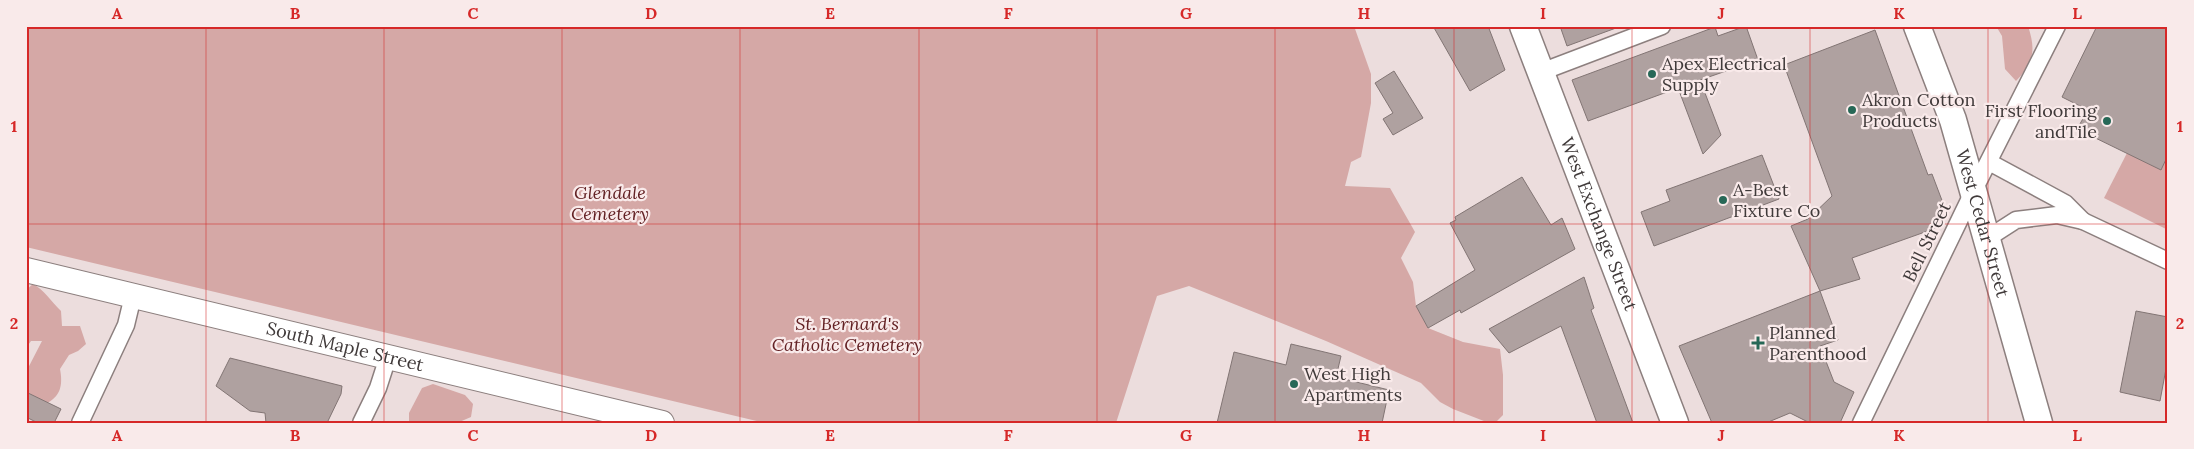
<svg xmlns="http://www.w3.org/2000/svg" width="2194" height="449" font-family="Lora,serif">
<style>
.green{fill:#d5a8a6}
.building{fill:#afa1a0;stroke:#827574}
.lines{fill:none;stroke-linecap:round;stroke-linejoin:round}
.minor-casing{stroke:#8c7f7e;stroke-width:19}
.secondary-casing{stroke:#8c7f7e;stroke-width:26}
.primary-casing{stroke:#8c7f7e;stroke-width:29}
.minor{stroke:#fff;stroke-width:16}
.secondary{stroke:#fff;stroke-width:24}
.primary{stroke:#fff;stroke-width:26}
.grid{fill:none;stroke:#d62828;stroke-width:1;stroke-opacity:0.55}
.poi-dot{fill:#276857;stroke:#f9eaea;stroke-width:2}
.labels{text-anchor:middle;stroke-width:4.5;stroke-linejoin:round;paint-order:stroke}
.poi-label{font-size:18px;fill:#403a3a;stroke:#f9eaea;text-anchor:start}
.park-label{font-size:18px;font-style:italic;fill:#632124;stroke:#f9eaea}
.street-label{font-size:18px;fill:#403a3a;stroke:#f9eaea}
.neatline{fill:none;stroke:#d62828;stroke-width:2}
.grid-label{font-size:16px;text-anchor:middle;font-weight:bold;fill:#d62828}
</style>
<rect width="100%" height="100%" fill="#ecdddd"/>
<g class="green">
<polygon points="26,26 1354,26 1371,74 1371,103 1361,157 1351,162 1345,186 1390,188 1415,232 1401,258 1413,282 1416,306 1428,328 1463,342 1500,349 1503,375 1503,415 1495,423 1489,423 1453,409 1440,402 1421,383 1326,341 1189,286 1157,296 1116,423 765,423 26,247"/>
<path d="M 1996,26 L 2028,26 C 2036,50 2034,62 2016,81 L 2005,69 L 2002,36 Z"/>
<polygon points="2127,153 2168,155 2168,230 2104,198"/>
<path d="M 33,284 C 44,290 51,301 61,311 L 62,326 L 80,326 L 86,344 L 78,351 L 69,355 L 60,369 C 63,385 61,397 45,404 L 26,394 L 26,372 L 42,341 L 31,341 L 26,348 L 26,290 Z"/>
<polygon points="433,384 465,395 473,404 471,417 457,423 409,423 409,413 422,388"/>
</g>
<g class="building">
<polygon points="1433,26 1488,26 1505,70 1470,91"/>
<polygon points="1560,26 1616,26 1616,28 1567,46"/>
<polygon points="1746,26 1758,60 1700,80 1721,135 1703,154 1678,88 1588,121 1572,80 1715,27 1718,36"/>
<polygon points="2097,26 2168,26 2168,155 2161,170 2077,129 2088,110 2062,97"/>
<polygon points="1875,30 1928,175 1932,174 1946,211 1939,227 1852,258 1860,279 1820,291 1791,226 1808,219 1832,196 1784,65"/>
<polygon points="1394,71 1423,118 1393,135 1383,119 1393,113 1375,83"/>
<polygon points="1762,155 1779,199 1654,246 1641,212 1670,201 1666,190"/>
<polygon points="1522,177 1551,225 1562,218 1575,249 1461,313 1460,310 1428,328 1416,306 1475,270 1450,223 1456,220 1455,217"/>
<polygon points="1584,277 1594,308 1591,310 1633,423 1597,423 1561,326 1509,353 1489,329"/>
<polygon points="1820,291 1838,340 1820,346 1834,382 1854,392 1840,423 1810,423 1790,413 1766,423 1712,423 1679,346"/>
<polygon points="2136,311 2168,317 2168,358 2160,401 2120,392"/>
<polygon points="1291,344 1341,356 1336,377 1389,390 1382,423 1217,423 1234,352 1286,365"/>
<polygon points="230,358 342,386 341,394 327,423 266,423 265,413 250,411 216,386"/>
<polygon points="26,392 61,409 54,423 38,423 26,417"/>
</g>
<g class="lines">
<g class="minor-casing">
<g id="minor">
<polyline points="1541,72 1662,26"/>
<polyline points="1989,162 2065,203 2083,221"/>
<polyline points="1988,238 2016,220 2057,215 2083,221 2168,261"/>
<polyline points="80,423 126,325 133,296"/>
<polyline points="361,423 378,388 388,357"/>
<polyline points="1861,423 1974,190 2057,26"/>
</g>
</g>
<g class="secondary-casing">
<g id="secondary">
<path id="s1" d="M 26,270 L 662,423"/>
</g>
</g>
<g class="primary-casing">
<g id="primary">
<path id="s2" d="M 1523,26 L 1675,423"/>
<path id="s3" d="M 1917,26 L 1953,120 L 2039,423"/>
</g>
</g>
<use href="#minor" class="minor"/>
<use href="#secondary" class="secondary"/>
<use href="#primary" class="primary"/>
</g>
<path class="grid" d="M 206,26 L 206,423M 384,26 L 384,423M 562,26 L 562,423M 740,26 L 740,423M 919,26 L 919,423M 1097,26 L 1097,423M 1275,26 L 1275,423M 1454,26 L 1454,423M 1632,26 L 1632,423M 1810,26 L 1810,423M 1988,26 L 1988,423M 26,224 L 2168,224"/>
<g class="poi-dot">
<circle cx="1652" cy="74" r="5"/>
<circle cx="1852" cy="110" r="5"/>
<circle cx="2107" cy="121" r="5"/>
<circle cx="1723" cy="200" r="5"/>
<path d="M1755.5 335.5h5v5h5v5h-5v5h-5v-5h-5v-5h5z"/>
<circle cx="1294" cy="384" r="5"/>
</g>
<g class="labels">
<g class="poi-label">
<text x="1662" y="70">Apex Electrical<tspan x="1662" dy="21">Supply</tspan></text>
<text x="1862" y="106">Akron Cotton<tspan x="1862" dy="21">Products</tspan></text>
<text x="2097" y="117" text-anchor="end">First Flooring<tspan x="2097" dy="21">andTile</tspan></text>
<text x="1733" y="196">A-Best<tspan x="1733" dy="21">Fixture Co</tspan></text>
<text x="1769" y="339">Planned<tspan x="1769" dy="21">Parenthood</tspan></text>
<text x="1304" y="380">West High<tspan x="1304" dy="21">Apartments</tspan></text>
</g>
<g class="park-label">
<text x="610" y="199">Glendale<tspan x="610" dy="21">Cemetery</tspan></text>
<text x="847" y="330">St. Bernard's<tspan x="847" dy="21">Catholic Cemetery</tspan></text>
</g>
<g class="street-label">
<text dy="6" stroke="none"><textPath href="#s3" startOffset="208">West Cedar Street</textPath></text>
<text dy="6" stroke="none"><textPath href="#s2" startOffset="212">West Exchange Street</textPath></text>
<text transform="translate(1927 242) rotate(-64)" y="6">Bell Street</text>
<text dy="6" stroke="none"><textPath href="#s1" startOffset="328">South Maple Street</textPath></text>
</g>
</g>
<rect width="2194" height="449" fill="none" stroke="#f9eaea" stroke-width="55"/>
<rect x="28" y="28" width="2138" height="394" class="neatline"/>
<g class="grid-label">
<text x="117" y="19">A</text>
<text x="295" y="19">B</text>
<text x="473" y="19">C</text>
<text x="651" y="19">D</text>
<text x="830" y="19">E</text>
<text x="1008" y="19">F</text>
<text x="1186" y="19">G</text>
<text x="1364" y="19">H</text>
<text x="1543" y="19">I</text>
<text x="1721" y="19">J</text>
<text x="1899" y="19">K</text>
<text x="2077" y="19">L</text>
<text x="14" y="132">1</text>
<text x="2180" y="132">1</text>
<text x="14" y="329">2</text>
<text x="2180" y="329">2</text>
<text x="117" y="441">A</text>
<text x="295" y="441">B</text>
<text x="473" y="441">C</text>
<text x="651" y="441">D</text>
<text x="830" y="441">E</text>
<text x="1008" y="441">F</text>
<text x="1186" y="441">G</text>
<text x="1364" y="441">H</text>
<text x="1543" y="441">I</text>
<text x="1721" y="441">J</text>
<text x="1899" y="441">K</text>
<text x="2077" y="441">L</text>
</g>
</svg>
